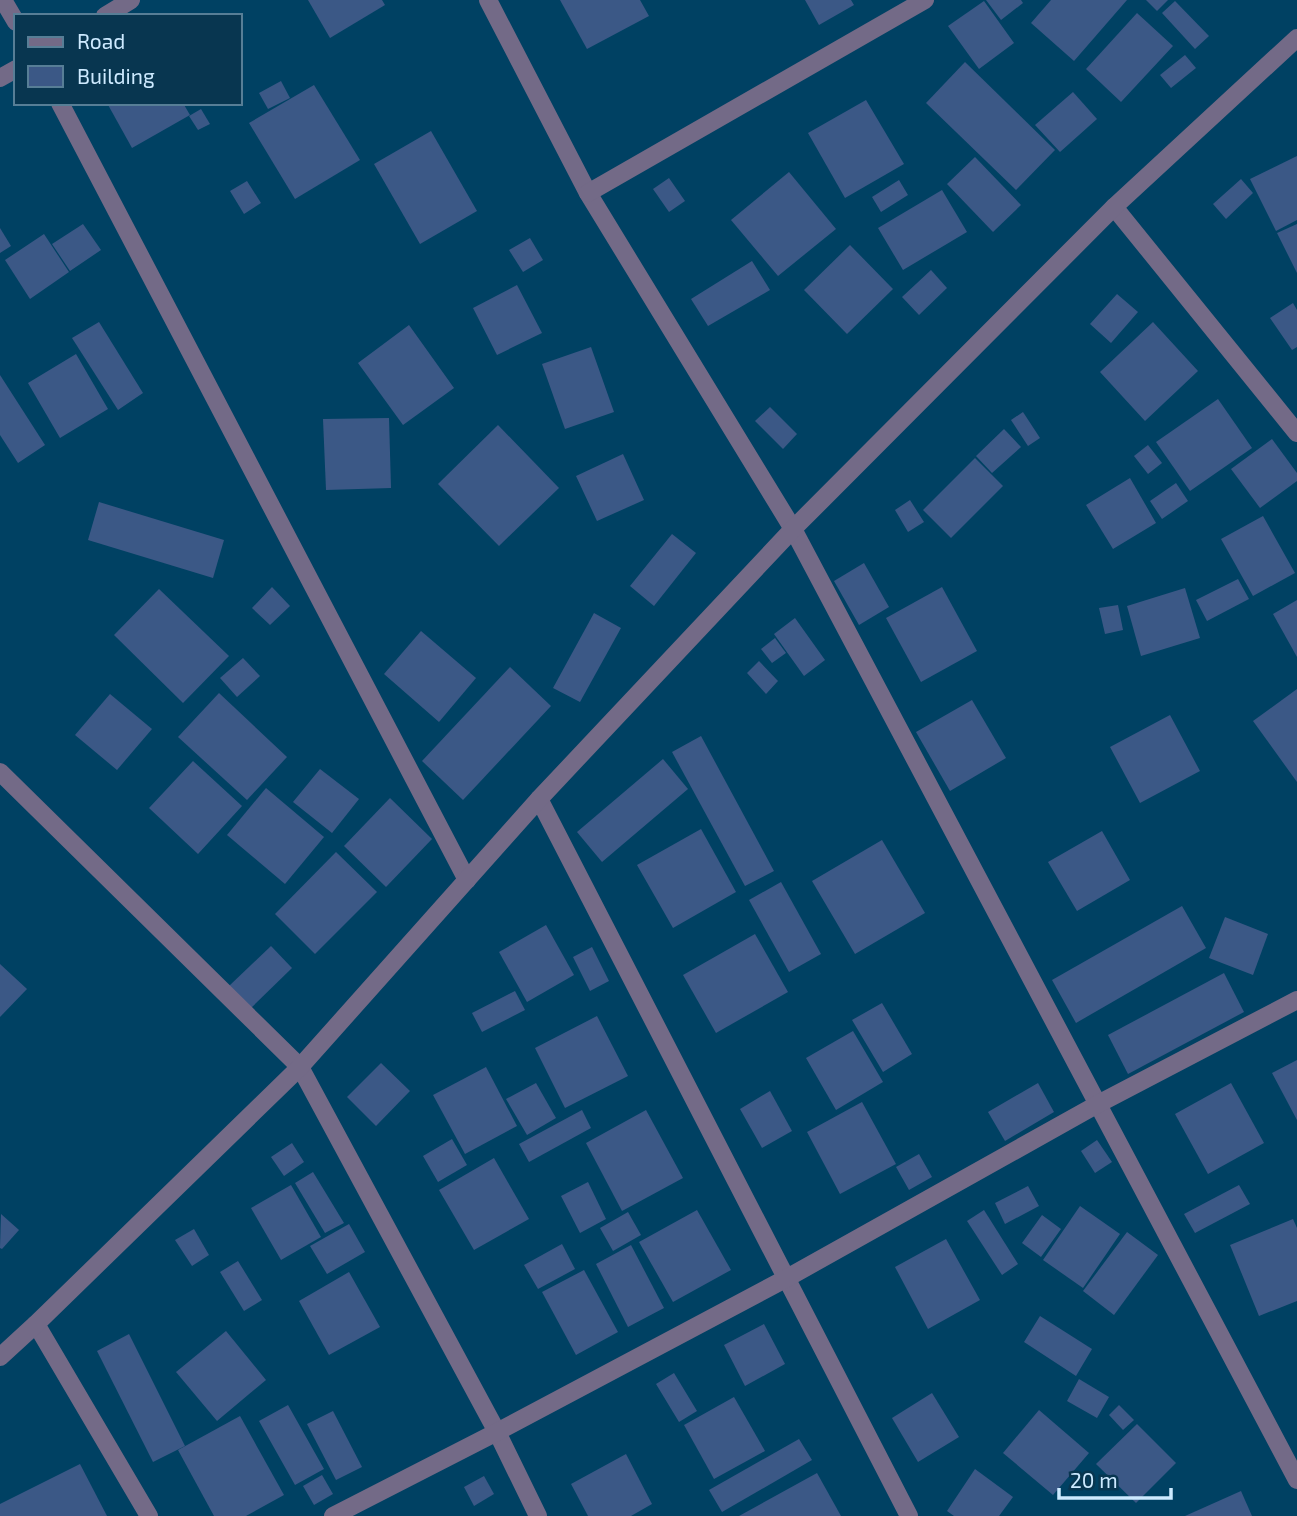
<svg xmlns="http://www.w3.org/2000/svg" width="1297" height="1516" font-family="'Exo 2',sans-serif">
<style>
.building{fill:#3b5886}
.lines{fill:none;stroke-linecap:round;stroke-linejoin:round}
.minor{stroke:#736a87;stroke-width:18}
</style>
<rect width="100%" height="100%" fill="#004163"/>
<g class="building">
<polygon points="308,0 382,0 385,5 330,38"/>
<polygon points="560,0 640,0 649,16 587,49"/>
<polygon points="805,0 851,0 854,5 819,25"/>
<polygon points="986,0 1021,0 1023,3 1001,20"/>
<polygon points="1051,0 1127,0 1074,61 1031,23"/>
<polygon points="1146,0 1168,0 1157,11"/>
<polygon points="984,1 1014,43 979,69 948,26"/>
<polygon points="1175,1 1209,36 1195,49 1162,13"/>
<polygon points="1137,13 1173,46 1121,102 1086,69"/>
<polygon points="1185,55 1196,68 1171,88 1160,75"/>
<polygon points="965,62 1055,150 1016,190 926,103"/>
<polygon points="281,81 290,98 268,109 259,93"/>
<polygon points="314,85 360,160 295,199 249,123"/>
<polygon points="1073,92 1097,119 1060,152 1035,125"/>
<polygon points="866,100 904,164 845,198 808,133"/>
<polygon points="107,103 183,103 190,115 132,148"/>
<polygon points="201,109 210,124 198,130 189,116"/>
<polygon points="431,131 477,211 420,244 374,164"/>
<polygon points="1297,156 1297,220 1276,231 1250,179"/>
<polygon points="975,157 1021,205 993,232 947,184"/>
<polygon points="789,172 836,229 778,276 731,220"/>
<polygon points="669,178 685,201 669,212 653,189"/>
<polygon points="1241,179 1253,193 1226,219 1213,204"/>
<polygon points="899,180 908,195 881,212 872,197"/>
<polygon points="247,181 261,203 244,214 230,191"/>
<polygon points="942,190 967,232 903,270 878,228"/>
<polygon points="83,224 101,250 70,271 52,244"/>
<polygon points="1297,224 1297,273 1277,233"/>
<polygon points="0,228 11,246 0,253"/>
<polygon points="44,234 69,272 30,299 5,260"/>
<polygon points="530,238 543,260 523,272 509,250"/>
<polygon points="850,245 893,289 847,334 804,290"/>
<polygon points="752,261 770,290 708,326 691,299"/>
<polygon points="931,270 947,288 919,315 902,297"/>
<polygon points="517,285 542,333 497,355 473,308"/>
<polygon points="1117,294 1138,312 1111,343 1090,324"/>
<polygon points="1293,303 1297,310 1297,347 1292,350 1270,318"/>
<polygon points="99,322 143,393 118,410 72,338"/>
<polygon points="1153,322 1198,371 1145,421 1100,372"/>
<polygon points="409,325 454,388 403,425 358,363"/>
<polygon points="591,347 614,412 565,429 542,364"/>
<polygon points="76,354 108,409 60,438 28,383"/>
<polygon points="0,375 45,445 18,463 0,435"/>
<polygon points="1218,399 1252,448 1190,491 1156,442"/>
<polygon points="770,407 797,434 783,449 755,421"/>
<polygon points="1023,412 1040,438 1028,446 1011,420"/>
<polygon points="389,418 391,488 326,490 323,419"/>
<polygon points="498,425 559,488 499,546 438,484"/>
<polygon points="1004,429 1021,447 992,473 976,456"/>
<polygon points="1272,439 1297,473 1297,481 1260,508 1231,469"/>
<polygon points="1148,445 1162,463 1148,474 1134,456"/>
<polygon points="623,454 644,500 597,521 576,476"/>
<polygon points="975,458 1003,486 951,538 923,510"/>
<polygon points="1130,478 1156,523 1113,549 1086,505"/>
<polygon points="1176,483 1188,501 1162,519 1150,501"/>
<polygon points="910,500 924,522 908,532 895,510"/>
<polygon points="99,502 224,540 213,578 88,540"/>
<polygon points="1263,516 1295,573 1253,596 1221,539"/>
<polygon points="672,534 696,553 654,606 630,586"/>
<polygon points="864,563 889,607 859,625 834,581"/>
<polygon points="1238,579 1249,599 1207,621 1196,600"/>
<polygon points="272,587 290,606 270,625 252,608"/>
<polygon points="942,587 977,651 921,682 886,618"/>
<polygon points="1185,588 1200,638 1141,656 1127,606"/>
<polygon points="159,589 229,656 183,703 114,635"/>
<polygon points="1297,600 1297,657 1273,614"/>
<polygon points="1118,605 1123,630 1105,634 1099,608"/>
<polygon points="594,613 621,628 580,702 553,688"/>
<polygon points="795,618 825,660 804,676 774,634"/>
<polygon points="421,631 476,678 439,722 384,674"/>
<polygon points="775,638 786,653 772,663 761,649"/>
<polygon points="243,658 260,676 237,697 220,678"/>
<polygon points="759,661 778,681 766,694 747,673"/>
<polygon points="510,667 551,706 463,800 422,761"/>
<polygon points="1297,689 1297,782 1253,721"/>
<polygon points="219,693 287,757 247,800 178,737"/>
<polygon points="110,694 152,729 117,770 75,735"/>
<polygon points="972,700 1006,758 950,791 916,732"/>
<polygon points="1170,715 1200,771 1140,803 1110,747"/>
<polygon points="701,736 774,871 745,886 672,752"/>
<polygon points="663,759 688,789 602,862 577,832"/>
<polygon points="193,761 242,806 198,854 149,808"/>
<polygon points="320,769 359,799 332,833 293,802"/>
<polygon points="266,788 324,837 285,884 227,835"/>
<polygon points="390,798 432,839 386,887 344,846"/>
<polygon points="701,829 736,892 673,928 637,865"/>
<polygon points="1102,831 1130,880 1077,911 1048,862"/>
<polygon points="882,840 925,913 855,954 812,881"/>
<polygon points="336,852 377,892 315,954 275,914"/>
<polygon points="781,882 821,954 789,972 749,900"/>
<polygon points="1182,906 1206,948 1076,1023 1052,980"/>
<polygon points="1225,917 1268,934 1253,975 1209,958"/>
<polygon points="546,925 574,975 527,1002 499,952"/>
<polygon points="755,934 788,992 716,1033 683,975"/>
<polygon points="271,946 292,968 250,1009 229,986"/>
<polygon points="592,947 609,981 590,991 573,957"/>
<polygon points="0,964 27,989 0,1017"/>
<polygon points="1224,973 1244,1012 1128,1074 1108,1035"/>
<polygon points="515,991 525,1010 482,1032 472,1013"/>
<polygon points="882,1003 912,1054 883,1072 852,1020"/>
<polygon points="597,1016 628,1076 565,1108 535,1048"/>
<polygon points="853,1031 883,1082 836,1110 806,1058"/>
<polygon points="1297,1060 1297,1120 1272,1073"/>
<polygon points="381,1063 410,1091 376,1126 347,1097"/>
<polygon points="486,1067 517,1126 465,1154 433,1095"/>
<polygon points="536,1083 556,1118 527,1135 506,1099"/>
<polygon points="1038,1083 1054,1112 1005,1141 988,1112"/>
<polygon points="1231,1083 1264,1143 1208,1174 1175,1114"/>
<polygon points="770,1091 792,1131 762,1148 740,1109"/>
<polygon points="862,1102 896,1164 840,1194 807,1132"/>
<polygon points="582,1110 591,1128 529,1162 519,1144"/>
<polygon points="646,1110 683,1178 622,1211 586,1143"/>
<polygon points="452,1139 467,1165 438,1182 423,1156"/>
<polygon points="1097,1140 1112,1162 1095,1173 1081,1151"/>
<polygon points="292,1143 304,1162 284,1176 271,1157"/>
<polygon points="919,1154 932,1177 909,1190 896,1167"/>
<polygon points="494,1158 529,1219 474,1250 439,1190"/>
<polygon points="313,1172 344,1223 325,1233 295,1183"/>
<polygon points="588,1182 606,1219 580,1233 561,1196"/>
<polygon points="291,1185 321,1237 281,1260 251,1208"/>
<polygon points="1239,1185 1250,1204 1195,1233 1184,1214"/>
<polygon points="1028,1186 1039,1206 1005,1224 995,1203"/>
<polygon points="1080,1206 1120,1234 1083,1288 1043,1260"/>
<polygon points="697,1210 731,1270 673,1302 639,1242"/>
<polygon points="984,1210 1018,1264 1002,1275 967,1221"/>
<polygon points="628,1212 641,1235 613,1251 600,1228"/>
<polygon points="1,1214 19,1230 2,1249 0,1248"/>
<polygon points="1042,1215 1061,1229 1041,1257 1022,1243"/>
<polygon points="1293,1219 1297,1228 1297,1301 1259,1316 1230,1245"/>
<polygon points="349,1224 365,1252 327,1274 310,1246"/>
<polygon points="194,1229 209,1255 192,1266 175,1240"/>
<polygon points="1127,1232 1158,1255 1114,1315 1083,1291"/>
<polygon points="946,1239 980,1300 928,1329 895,1267"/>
<polygon points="562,1244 575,1269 538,1289 524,1265"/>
<polygon points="631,1245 664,1308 628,1327 596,1264"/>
<polygon points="238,1261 262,1300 244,1311 220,1272"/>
<polygon points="584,1270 618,1332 576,1355 542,1292"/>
<polygon points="349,1272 380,1327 329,1355 299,1301"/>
<polygon points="1040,1316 1092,1349 1076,1376 1024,1342"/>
<polygon points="764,1324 785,1364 745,1386 724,1345"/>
<polygon points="226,1331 266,1380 217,1421 176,1372"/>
<polygon points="129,1334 185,1446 153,1462 97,1351"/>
<polygon points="674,1373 697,1411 679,1422 656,1384"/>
<polygon points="1079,1379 1109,1397 1097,1418 1067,1401"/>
<polygon points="932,1393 959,1437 918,1462 892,1418"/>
<polygon points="734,1397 765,1451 714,1479 684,1425"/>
<polygon points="288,1405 324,1469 295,1485 259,1421"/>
<polygon points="1119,1405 1134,1420 1123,1430 1109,1415"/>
<polygon points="1039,1410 1089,1453 1053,1495 1003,1453"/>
<polygon points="333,1411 362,1467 336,1480 307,1424"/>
<polygon points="240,1416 284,1495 246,1516 214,1516 178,1450"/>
<polygon points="1137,1424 1176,1463 1136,1503 1096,1464"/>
<polygon points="799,1439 812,1460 722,1512 709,1490"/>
<polygon points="626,1454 652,1504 631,1516 588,1516 571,1484"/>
<polygon points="80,1464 107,1516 0,1516 0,1504"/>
<polygon points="975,1469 1013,1497 999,1516 954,1516 947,1511"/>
<polygon points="817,1473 841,1516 739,1516"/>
<polygon points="322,1475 333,1494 314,1505 303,1486"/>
<polygon points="484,1476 494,1494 474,1506 464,1487"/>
<polygon points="1241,1491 1252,1516 1185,1516"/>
</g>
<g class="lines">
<g class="minor">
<polyline points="3,0 16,22"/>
<polyline points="488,0 588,193 793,529 1297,1480"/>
<polyline points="105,16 131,0"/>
<polyline points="0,78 16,69"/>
<polyline points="60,103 467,880"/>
<polyline points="588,193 925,0"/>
<polyline points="1114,207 1297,433"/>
<polyline points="0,772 300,1067 497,1432 538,1516"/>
<polyline points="539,799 909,1516"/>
<polyline points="36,1324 149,1516"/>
<polyline points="0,1357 36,1324 300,1067 539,799 793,529 1114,207 1297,38"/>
<polyline points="333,1516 497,1432 787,1278 1098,1104 1297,1000"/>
</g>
</g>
<rect x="14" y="14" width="228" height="91" fill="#083650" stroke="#577e96" stroke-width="2"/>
<rect x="28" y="37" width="35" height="10" fill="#736a87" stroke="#577e96" stroke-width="2"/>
<text x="77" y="49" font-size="21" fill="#cdeaff">Road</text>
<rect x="28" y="66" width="35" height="21" fill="#3b5886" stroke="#577e96" stroke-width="2"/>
<text x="77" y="84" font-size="21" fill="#cdeaff">Building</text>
<path d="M1059 1488v10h112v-10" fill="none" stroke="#cdeaff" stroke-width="3.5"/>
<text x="1070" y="1488" font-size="21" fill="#cdeaff" stroke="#083650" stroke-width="5" paint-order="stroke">20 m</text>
</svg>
